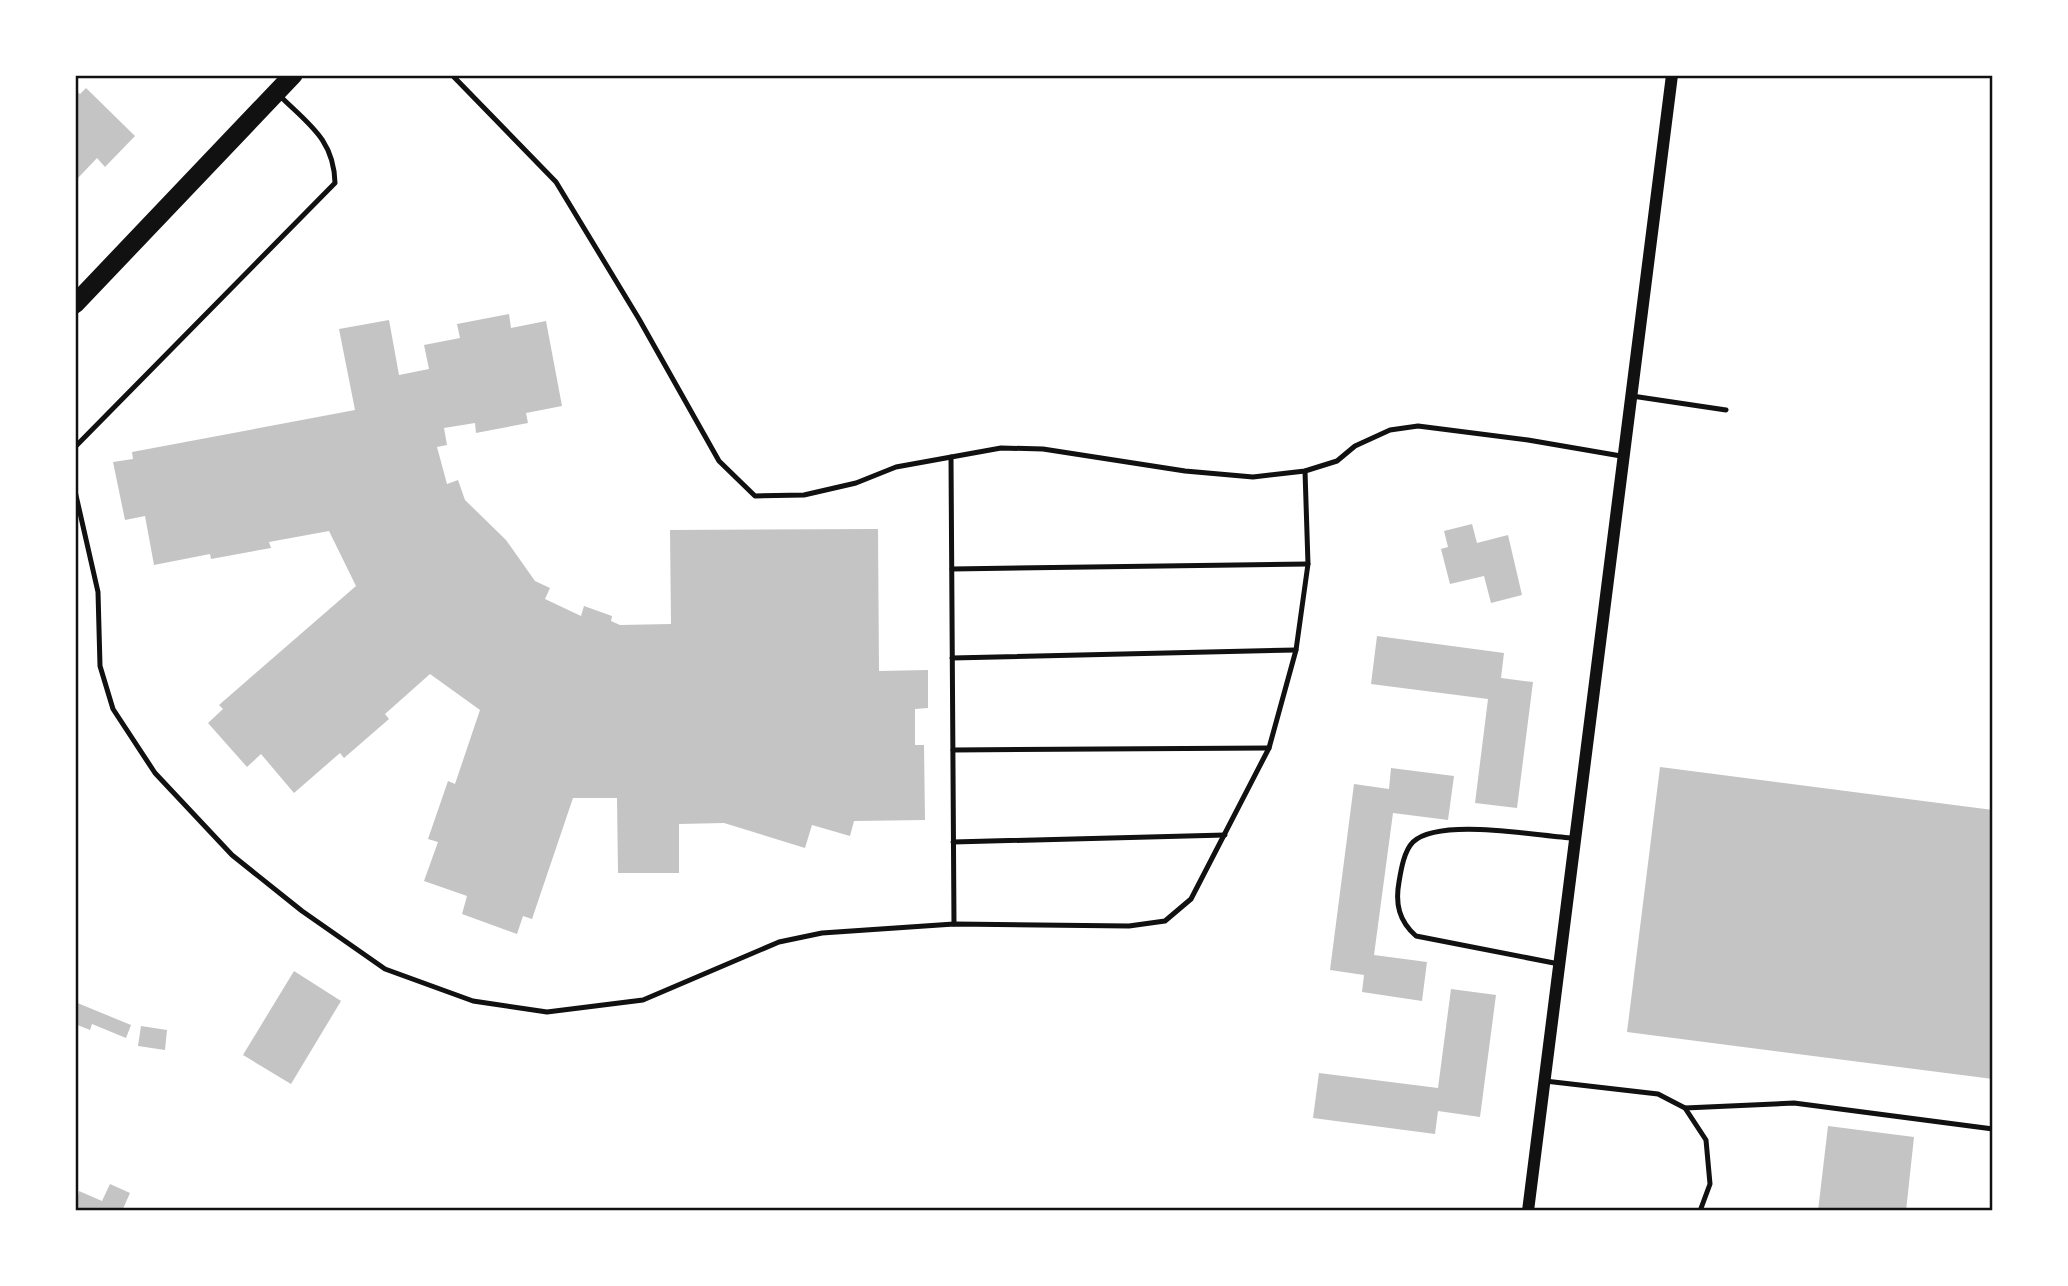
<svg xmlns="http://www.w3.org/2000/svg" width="2068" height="1286" font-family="'Open Sans',sans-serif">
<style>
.building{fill:#c4c4c4}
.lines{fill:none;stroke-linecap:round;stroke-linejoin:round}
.service{stroke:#111;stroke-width:5}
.tertiary{stroke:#111;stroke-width:12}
.trunk{stroke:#111;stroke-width:19}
.neatline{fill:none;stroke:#111;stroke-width:2.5}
</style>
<rect width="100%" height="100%" fill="#fff"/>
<g class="building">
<polygon points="86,88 135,136 105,167 97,158 78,178 75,175 75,90 80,94"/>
<polygon points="509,314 511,328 546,321 562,406 526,413 528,423 476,433 475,423 444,428 447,445 437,447 447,484 458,480 465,500 506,540 535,581 550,588 545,599 581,616 584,606 612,616 611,621 620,625 671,624 670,530 878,529 879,671 928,670 928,708 915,709 915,745 924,745 925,820 854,821 850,836 812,825 805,848 724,823 679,824 679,873 618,873 617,798 573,798 532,919 523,916 517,934 462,914 467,896 424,881 438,842 428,839 448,781 455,784 480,710 430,674 385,714 389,719 344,758 340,753 294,793 261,754 247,767 208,723 223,709 219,705 356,586 329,531 269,542 271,548 211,559 210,554 154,565 145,516 125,520 113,462 133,459 132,452 355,410 339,329 389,320 399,375 429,369 424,345 460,338 457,324"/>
<polygon points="1472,524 1477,543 1508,535 1522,595 1491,603 1484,576 1450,584 1441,549 1448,547 1444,531"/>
<polygon points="1377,636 1504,653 1501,678 1533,682 1517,808 1475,803 1488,699 1371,684"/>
<polygon points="1660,767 1993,810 1993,1079 1627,1032"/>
<polygon points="1391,768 1454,776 1448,820 1393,813 1374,955 1427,962 1422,1001 1362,992 1364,975 1330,970 1354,784 1389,789"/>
<polygon points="294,971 341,1001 291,1084 243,1055"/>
<polygon points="1451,989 1496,995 1480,1117 1438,1111 1435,1134 1313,1118 1319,1073 1438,1088"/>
<polygon points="75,1002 131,1025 126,1038 92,1024 90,1030 75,1024"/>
<polygon points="141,1026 167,1030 165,1050 138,1046"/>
<polygon points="1828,1126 1914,1137 1906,1211 1818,1211"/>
<polygon points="110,1184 130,1193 122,1211 75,1211 79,1191 102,1201"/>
</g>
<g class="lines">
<g class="service">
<polyline points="452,75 556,182 639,319 719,461 755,496 804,495 856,483 896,467 1001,448 1043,449 1185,471 1253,477 1305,471 1337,461 1355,446 1390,430 1418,426 1528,440 1621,456"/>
<polyline points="1632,396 1726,410"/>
<path d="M 75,447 L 335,183 C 334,139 308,124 279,95"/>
<polyline points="951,457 954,924"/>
<polyline points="75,491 98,592 100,666 113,709 155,773 232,855 302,911 385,969 473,1001 547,1012 643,1000 779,942 822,933 954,924 1129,926 1165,921 1191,899 1269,748 1296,650 1308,564 1305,471"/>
<polyline points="952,569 1308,564"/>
<polyline points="952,658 1296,650"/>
<polyline points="953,750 1269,748"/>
<polyline points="953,842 1225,835"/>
<path d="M 1559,964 L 1416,936 C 1399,921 1395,904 1399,882 C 1401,870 1404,851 1413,842 C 1439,817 1537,836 1573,838"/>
<polyline points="1545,1081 1658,1094 1685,1108 1706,1140 1710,1184 1700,1211"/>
<polyline points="1685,1108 1794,1103 1993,1129"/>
</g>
<path class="tertiary" d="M 1528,1211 C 1577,832 1622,453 1672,75"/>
<polyline class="trunk" points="75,304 293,75"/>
</g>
<rect width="2068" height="1286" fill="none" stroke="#ffffff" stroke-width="154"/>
<rect x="77" y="77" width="1914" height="1132" class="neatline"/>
</svg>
